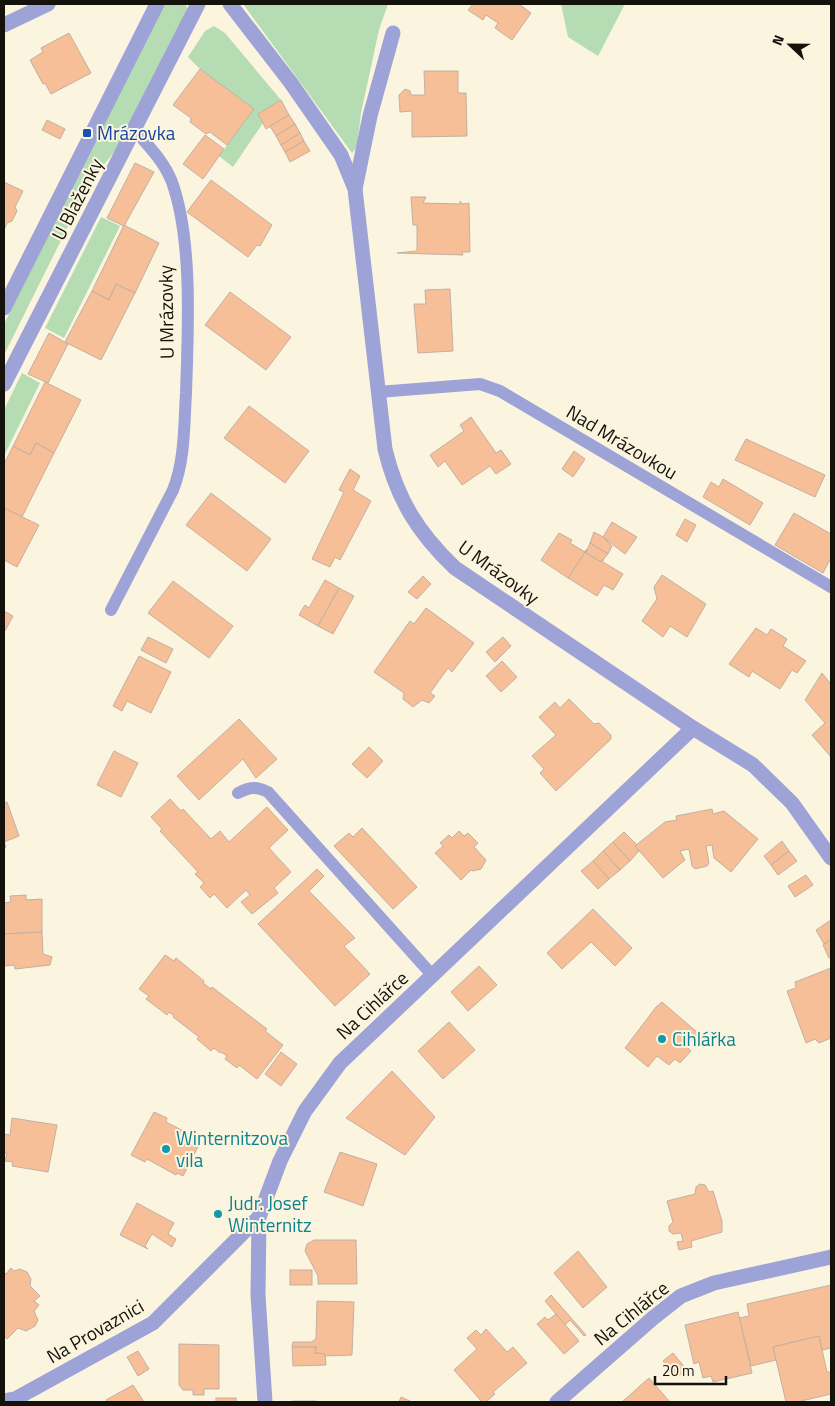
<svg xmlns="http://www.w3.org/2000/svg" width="835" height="1406" font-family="'Titillium Web',sans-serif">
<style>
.green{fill:#b6dcb4}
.building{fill:#f7bf97;stroke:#c3afa2}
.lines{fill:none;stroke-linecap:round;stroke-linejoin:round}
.service{stroke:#9da3d6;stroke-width:12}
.minor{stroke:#9da3d6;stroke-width:15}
.transit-dot{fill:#1a4fb4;stroke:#fbf5df;stroke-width:2}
.culture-dot{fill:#0f9aa8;stroke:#fbf5df;stroke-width:2}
.labels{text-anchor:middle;stroke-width:4;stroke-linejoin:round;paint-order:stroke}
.transit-label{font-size:19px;fill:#164399;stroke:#fbf5df;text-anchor:start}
.street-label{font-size:19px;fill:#14120b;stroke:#fbf5df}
.culture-label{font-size:19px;fill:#0d838f;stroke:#fbf5df;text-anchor:start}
</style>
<rect width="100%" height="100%" fill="#fbf5df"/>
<g class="green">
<polygon points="168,4 185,4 189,11 122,143 91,180 4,355 4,324 164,5"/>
<polygon points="243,4 388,4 379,30 361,113 357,147 352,153"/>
<polygon points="561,4 625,4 598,56 568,37"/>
<polygon points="214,26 225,33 281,100 258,114 263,123 233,167 219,156 254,109 200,69 188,57 205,31"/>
<polygon points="101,217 120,226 64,338 45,328"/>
<polygon points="22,373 40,383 4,456 4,410"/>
</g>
<g class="building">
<polygon points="473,4 519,4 531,13 512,40 495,28 498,23 486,15 483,20 468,10"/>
<polygon points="69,33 91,73 51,94 45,83 43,84 30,60 43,52 41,48"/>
<polygon points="200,69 254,109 227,145 210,132 206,134 190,122 191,118 173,105"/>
<polygon points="424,71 458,71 458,93 466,93 467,136 412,137 412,111 400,112 399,95 405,89 410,91 411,95 425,95"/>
<polygon points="281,100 289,115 266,129 258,114"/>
<polygon points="289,115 295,124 276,136 270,126"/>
<polygon points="47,120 65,129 60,139 42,130"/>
<polygon points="295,124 300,133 281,145 276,136"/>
<polygon points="300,133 304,141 285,152 281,145"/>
<polygon points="205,135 224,149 203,179 183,164"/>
<polygon points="304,141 310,151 290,162 285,152"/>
<polygon points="135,163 154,172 124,226 107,218"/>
<polygon points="211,180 272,225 260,246 257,245 248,257 187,212"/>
<polygon points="4,182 23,191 15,207 17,211 12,221 7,223 4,230"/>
<polygon points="411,197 426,197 423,203 460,204 460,201 462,204 469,203 470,252 462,252 463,255 397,253 417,251 417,225 413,225"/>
<polygon points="124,225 159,243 135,293 116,284 109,300 92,291"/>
<polygon points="116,284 135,293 101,360 65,342 92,291 109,300"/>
<polygon points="450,289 453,351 418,353 414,304 426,304 425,290"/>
<polygon points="230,292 291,337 266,370 205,325"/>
<polygon points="49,333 68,344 48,383 28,374"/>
<polygon points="45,382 81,400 54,453 36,443 30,455 13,446"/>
<polygon points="249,406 309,451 285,483 224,438"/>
<polygon points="471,417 496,453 501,450 511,464 496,474 490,466 462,485 445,461 438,467 430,455 464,431 460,425"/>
<polygon points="746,439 825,475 815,497 735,460"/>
<polygon points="36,443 54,453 22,517 4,508 4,464 13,446 30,455"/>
<polygon points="574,451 585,459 573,477 562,469"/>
<polygon points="350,469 360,476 353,490 371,501 340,560 335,557 330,567 312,559 344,492 339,490"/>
<polygon points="723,479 763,503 750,525 703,497 711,482 719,487"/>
<polygon points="211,493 271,539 247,571 186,525"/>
<polygon points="4,508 39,525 17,567 4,560"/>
<polygon points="794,513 831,534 831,558 823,573 775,545"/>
<polygon points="685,519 696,525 687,542 676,535"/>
<polygon points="612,522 637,537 625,554 603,537"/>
<polygon points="594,532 603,537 612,546 608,554 590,543"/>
<polygon points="559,533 572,540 570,543 585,552 587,549 568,578 541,560"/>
<polygon points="590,543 608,554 601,562 586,553"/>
<polygon points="587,549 586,553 601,562 603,559 603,562 623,574 613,590 604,585 597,596 568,578"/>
<polygon points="662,575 706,604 687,637 670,626 663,637 642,621 657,599 654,587"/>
<polygon points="423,576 431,584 417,599 408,592"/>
<polygon points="325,580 339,588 318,626 299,615 305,605 309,608"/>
<polygon points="173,581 233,626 209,658 148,613"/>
<polygon points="339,588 354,596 333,634 318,626"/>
<polygon points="426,608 474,643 452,672 448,668 430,693 435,696 429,703 422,700 413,707 403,699 404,693 374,672 410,621 414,624"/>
<polygon points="4,611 13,616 5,631 4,630"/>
<polygon points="756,628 767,635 771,629 787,639 783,646 806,661 797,673 792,670 780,689 752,671 749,677 729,664"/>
<polygon points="148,637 173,649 166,663 141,650"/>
<polygon points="503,637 511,646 495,662 486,652"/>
<polygon points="139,656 171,672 151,713 127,701 122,711 113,706"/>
<polygon points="502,661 517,677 501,692 486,676"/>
<polygon points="822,673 831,684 831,757 812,735 825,723 805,700"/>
<polygon points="569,699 594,724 599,723 611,735 611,739 556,791 540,773 544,769 532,756 556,735 539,717 555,702 560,708"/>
<polygon points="239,719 277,759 256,778 243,759 199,800 177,776"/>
<polygon points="369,747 383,761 367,778 352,764"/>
<polygon points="114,751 138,763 121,797 97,785"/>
<polygon points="170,799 181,811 183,809 211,839 220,831 229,842 267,807 288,830 269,848 291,872 274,888 278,893 252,914 241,902 250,895 246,890 227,908 214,894 210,898 200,887 204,883 195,874 198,872 160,831 162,829 151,817"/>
<polygon points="7,802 19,836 4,842 6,847 4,848 4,803"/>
<polygon points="712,809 713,814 724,811 758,839 731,872 714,858 712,845 706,846 709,863 707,866 695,869 692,866 689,849 680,851 685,860 663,878 635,846 665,822 677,820 676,816"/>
<polygon points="362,828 417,887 393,909 334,846 349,833 353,837"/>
<polygon points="459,831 464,836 468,833 478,843 474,847 486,860 481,869 473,871 471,870 461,880 435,853 443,846 440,843 449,835 452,838"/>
<polygon points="624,832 637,845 635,846 639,851 630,861 613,842"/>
<polygon points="782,841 789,851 771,865 764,856"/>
<polygon points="613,842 630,861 620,870 603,851"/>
<polygon points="603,851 620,870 609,879 593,861"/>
<polygon points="789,851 797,861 778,875 771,865"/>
<polygon points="593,861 609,879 598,889 581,871"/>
<polygon points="317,869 324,876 309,891 355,938 344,946 370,974 335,1006 258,924"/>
<polygon points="806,875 813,885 795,897 788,886"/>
<polygon points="26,895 26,900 42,899 42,932 4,934 4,903 11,902 10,896"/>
<polygon points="593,909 632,948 615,966 591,942 562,969 547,953"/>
<polygon points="831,920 831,940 824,944 816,930"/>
<polygon points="42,932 43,954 52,957 50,965 15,969 14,965 4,966 4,934"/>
<polygon points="831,940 831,957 829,958 823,945"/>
<polygon points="165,955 174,961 176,958 204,981 203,983 211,989 212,987 267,1029 265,1031 283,1045 257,1079 239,1065 237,1068 225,1059 227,1056 221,1052 220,1053 214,1048 211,1051 197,1039 199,1037 173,1017 174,1016 169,1012 167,1015 146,999 149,996 139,989"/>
<polygon points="479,966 497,985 468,1011 451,992"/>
<polygon points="831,968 831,1038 819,1043 815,1039 806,1043 787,991 796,988 795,982"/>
<polygon points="662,1002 698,1033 686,1046 691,1051 680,1063 675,1059 669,1065 657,1056 648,1067 625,1048 656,1007"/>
<polygon points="449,1022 475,1050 443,1079 418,1051"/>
<polygon points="281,1052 297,1064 281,1086 265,1074"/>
<polygon points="392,1071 435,1117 405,1155 346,1118"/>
<polygon points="154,1112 167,1118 166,1122 195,1137 194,1139 200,1143 183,1176 177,1173 176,1175 147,1159 145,1162 131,1155"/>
<polygon points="12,1118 57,1125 48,1172 12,1166 13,1162 5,1161 7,1153 4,1153 4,1134 10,1135"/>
<polygon points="340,1152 377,1164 363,1206 324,1192"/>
<polygon points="700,1184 705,1185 709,1192 713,1191 722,1221 722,1232 691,1241 692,1247 679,1250 677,1242 683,1241 681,1233 673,1234 669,1231 669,1226 673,1222 667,1201 695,1194 696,1187"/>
<polygon points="137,1203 174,1223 168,1234 176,1239 172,1247 152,1234 145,1246 148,1249 120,1235"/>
<polygon points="314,1240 356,1240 357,1284 318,1284 318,1276 305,1251 307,1244"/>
<polygon points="578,1251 607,1287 583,1308 554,1273"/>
<polygon points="11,1268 14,1271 20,1269 27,1272 31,1279 30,1286 40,1296 34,1301 39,1305 34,1311 38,1320 35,1326 26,1331 18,1328 7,1339 4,1336 4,1273 6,1274"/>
<rect x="290" y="1270" width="22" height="15"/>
<polygon points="831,1285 831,1348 822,1350 819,1336 773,1347 776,1360 751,1366 739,1318 749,1316 747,1304"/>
<polygon points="551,1295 586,1335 584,1336 570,1320 565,1325 545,1301"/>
<polygon points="317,1301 354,1302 352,1355 325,1356 325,1354 315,1353 316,1347 292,1347 293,1342 311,1342 316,1339"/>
<polygon points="738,1312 752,1373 713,1382 711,1376 703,1378 699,1362 694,1364 685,1325"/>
<polygon points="556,1314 579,1341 564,1354 537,1324 545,1317 548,1320"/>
<polygon points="486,1329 507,1352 513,1347 527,1363 493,1392 495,1394 486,1402 482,1402 454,1370 477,1349 467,1338 476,1330 481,1335"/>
<polygon points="819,1336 827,1372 831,1372 831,1394 797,1402 786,1402 773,1347"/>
<polygon points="179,1344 219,1345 219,1389 204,1389 204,1395 193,1395 193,1390 183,1390 179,1385"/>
<polygon points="292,1347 316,1347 315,1353 325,1354 326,1365 293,1366"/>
<polygon points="138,1351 149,1369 138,1376 127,1357"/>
<polygon points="673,1353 686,1369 677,1377 663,1361"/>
<polygon points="649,1378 670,1402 622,1402"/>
<polygon points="133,1385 144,1402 108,1402 106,1400"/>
<polygon points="401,1397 412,1402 399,1402"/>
<rect x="216" y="1398" width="20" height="4"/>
<rect x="293" y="1401" width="23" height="1"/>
</g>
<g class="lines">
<g class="service">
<polyline points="378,392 480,384 500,391 831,587"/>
<path d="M 111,610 L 173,490 C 185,460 184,425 186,393 C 188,331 193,241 172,182 C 164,161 149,147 135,130"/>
<path d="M 238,793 C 250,787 256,786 268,792 L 433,976"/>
</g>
<g class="minor">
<path d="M 230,4 L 291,83 L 341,155 L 355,189 L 385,449 C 397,499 418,533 455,568 L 693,728 L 753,765 L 792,803 L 831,858"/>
<polyline points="4,25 48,4"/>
<polyline points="355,189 370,116 393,33"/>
<polyline points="4,308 157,4"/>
<polyline points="4,384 198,4"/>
<polyline points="4,1401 15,1399 153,1323 259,1217"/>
<polyline points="265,1402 258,1295 259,1217 280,1161 305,1111 340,1063 693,728"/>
<polyline points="557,1402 653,1318 681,1296 714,1283 831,1257"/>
</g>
</g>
<rect class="transit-dot" x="82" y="128" width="10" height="10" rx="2.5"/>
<g class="culture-dot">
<circle cx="662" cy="1039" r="5"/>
<circle cx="166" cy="1149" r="5"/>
<circle cx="218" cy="1214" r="5"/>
</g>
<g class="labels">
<g class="transit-label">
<text x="97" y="140">Mrázovka</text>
</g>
<g class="street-label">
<text transform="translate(77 199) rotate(-63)" y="7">U Blaženky</text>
<text transform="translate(166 312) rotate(-91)" y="7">U Mrázovky</text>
<text transform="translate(622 442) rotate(31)" y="7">Nad Mrázovkou</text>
<text transform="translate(499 572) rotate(36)" y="7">U Mrázovky</text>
<text transform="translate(372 1005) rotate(-43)" y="7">Na Cihlářce</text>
<text transform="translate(631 1313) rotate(-39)" y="7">Na Cihlářce</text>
<text transform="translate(95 1331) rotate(-30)" y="7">Na Provaznici</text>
</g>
<g class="culture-label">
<text x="672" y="1046">Cihlářka</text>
<text x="176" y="1145">Winternitzova<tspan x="176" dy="22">vila</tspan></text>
<text x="228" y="1210">Judr. Josef<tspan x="228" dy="22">Winternitz</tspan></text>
</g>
</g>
<rect width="835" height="1406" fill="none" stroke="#14120b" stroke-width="10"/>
<g transform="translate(790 45) rotate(292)" stroke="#fbf5df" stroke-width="4" paint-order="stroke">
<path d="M0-4L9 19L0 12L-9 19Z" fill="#14120b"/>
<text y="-8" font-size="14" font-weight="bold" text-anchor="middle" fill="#14120b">N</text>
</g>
<path d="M655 1376v8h71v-8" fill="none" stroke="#14120b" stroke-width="2.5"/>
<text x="662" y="1376" font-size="15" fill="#14120b" stroke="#fbf5df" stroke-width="4" paint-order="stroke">20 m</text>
</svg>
